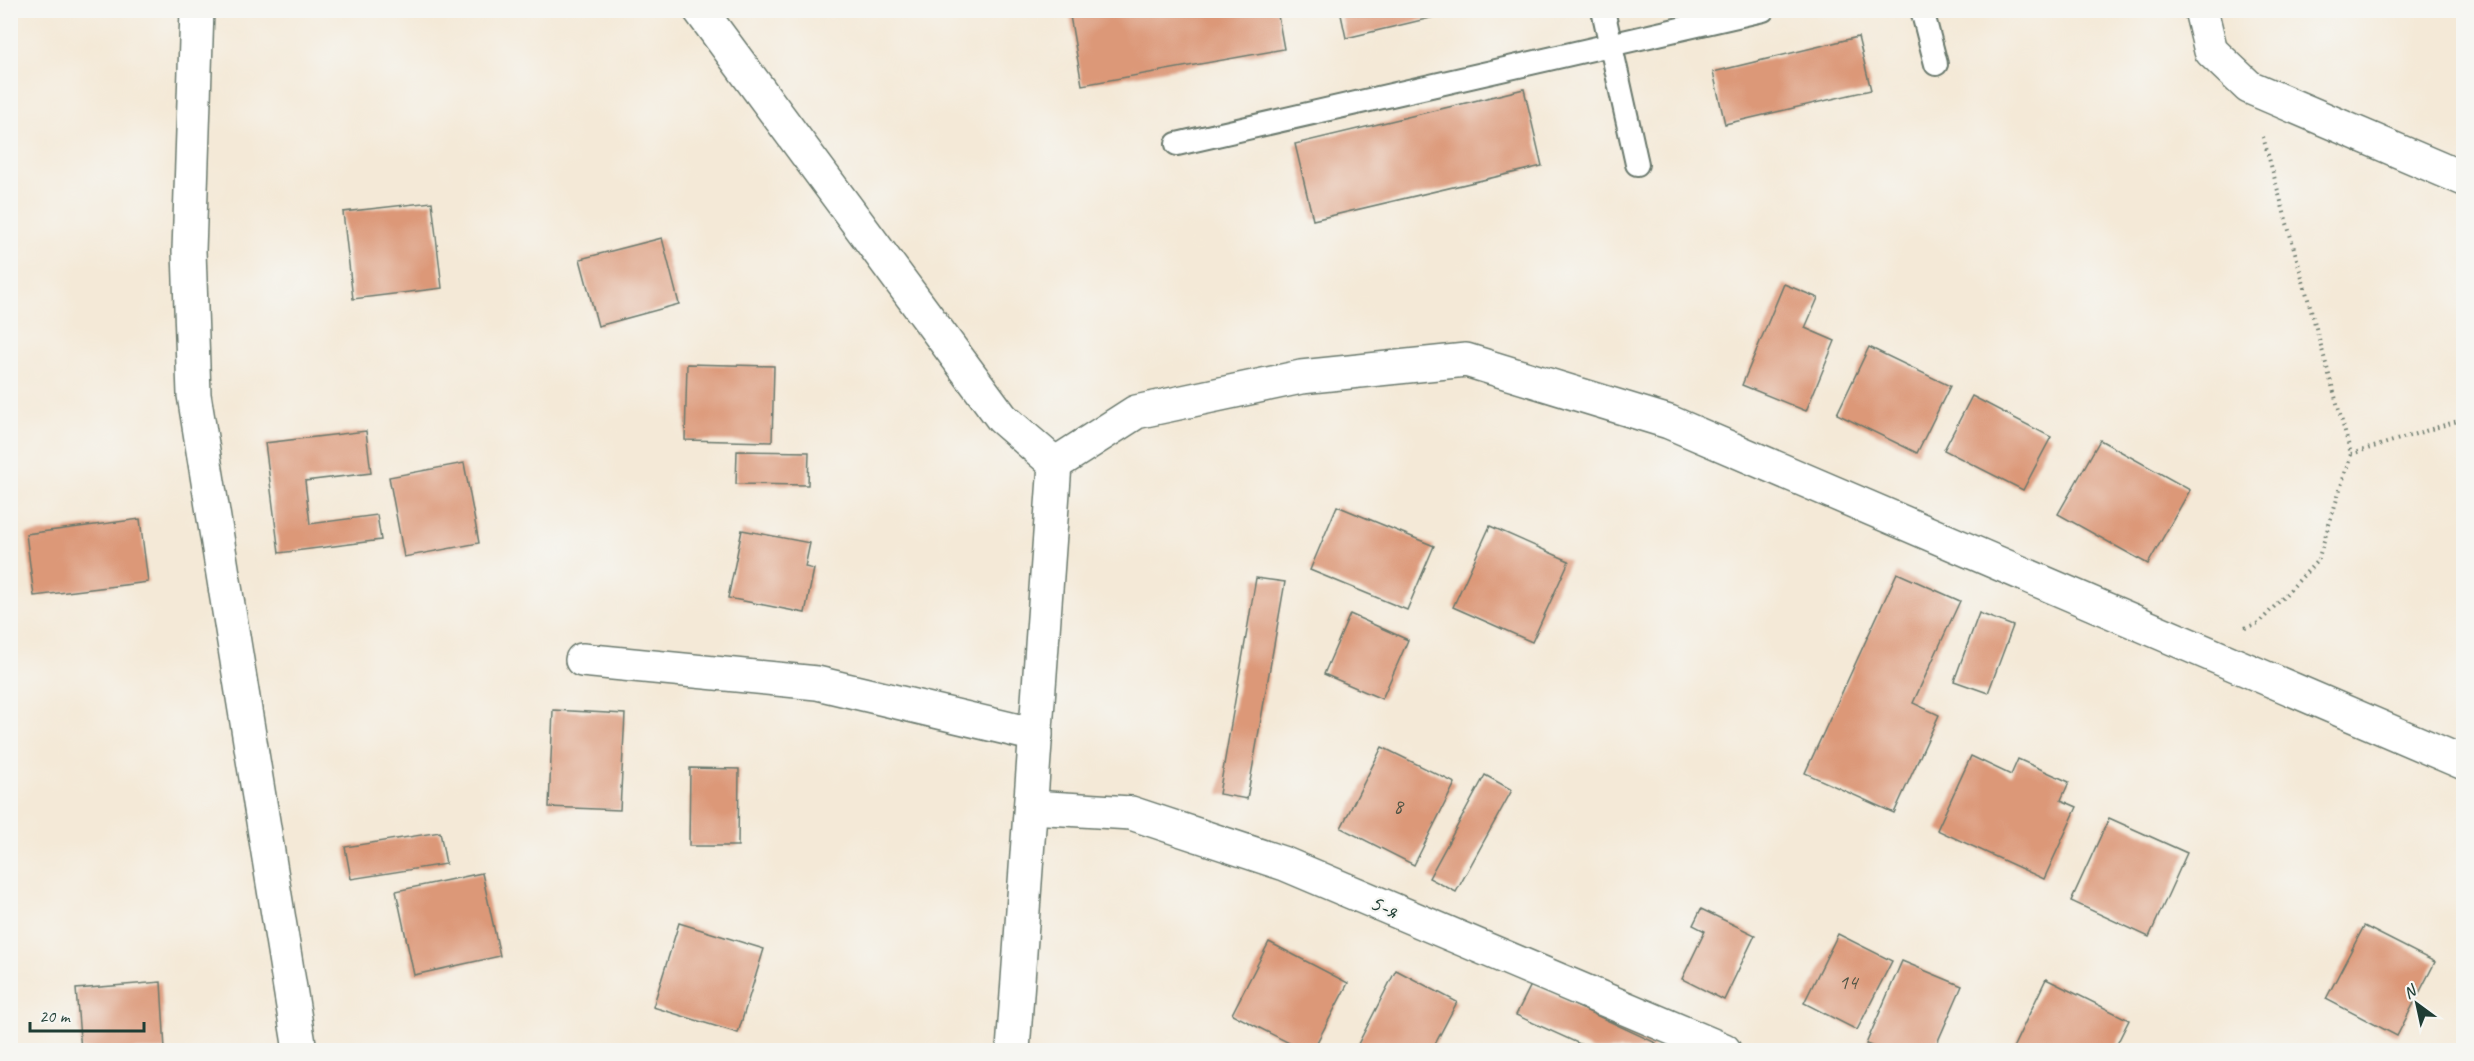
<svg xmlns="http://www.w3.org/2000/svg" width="2474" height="1061" font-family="Caveat,sans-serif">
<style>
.building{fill:#dc9878}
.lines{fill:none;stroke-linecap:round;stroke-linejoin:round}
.service-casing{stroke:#6a796d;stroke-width:26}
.minor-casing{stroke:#6a796d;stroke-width:36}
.path{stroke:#6a796d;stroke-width:4;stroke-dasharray:1.5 4.5;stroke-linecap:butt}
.service{stroke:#fff;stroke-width:22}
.minor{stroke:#fff;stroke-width:33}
.labels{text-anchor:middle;stroke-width:4.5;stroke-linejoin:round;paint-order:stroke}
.number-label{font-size:21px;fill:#4e5445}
.street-label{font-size:24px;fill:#1f3d34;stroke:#f6f6f2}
</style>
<rect width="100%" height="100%" fill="#f6f6f2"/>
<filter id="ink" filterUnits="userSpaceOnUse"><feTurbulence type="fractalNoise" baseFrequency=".0167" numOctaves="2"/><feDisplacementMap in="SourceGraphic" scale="12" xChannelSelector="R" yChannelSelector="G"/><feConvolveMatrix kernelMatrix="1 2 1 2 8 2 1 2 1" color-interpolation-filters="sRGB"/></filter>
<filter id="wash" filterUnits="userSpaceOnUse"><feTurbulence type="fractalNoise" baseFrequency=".008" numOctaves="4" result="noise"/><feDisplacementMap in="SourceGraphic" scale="24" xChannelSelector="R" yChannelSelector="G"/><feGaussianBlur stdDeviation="1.35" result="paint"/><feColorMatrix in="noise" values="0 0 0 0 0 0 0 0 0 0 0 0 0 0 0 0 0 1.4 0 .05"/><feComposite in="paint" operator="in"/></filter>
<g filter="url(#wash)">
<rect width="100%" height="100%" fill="#f4e9d7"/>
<g id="blocks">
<g class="building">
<polygon points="1069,10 1277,10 1284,49 1082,85"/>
<polygon points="1340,10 1460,10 1460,11 1346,38"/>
<polygon points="1858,37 1871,90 1725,124 1713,72"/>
<polygon points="1524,89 1542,166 1313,220 1295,144"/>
<polygon points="432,202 442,288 353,299 343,212"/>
<polygon points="662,238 679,304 598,326 580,259"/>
<polygon points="1784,284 1818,298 1805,328 1835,341 1806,411 1742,385"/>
<polygon points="1869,347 1950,386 1917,453 1837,414"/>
<polygon points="687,364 774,366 772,442 685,440"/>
<polygon points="1972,396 2051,437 2023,490 1944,450"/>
<polygon points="366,431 371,473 305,481 310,524 377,515 381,540 279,553 265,443"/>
<polygon points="2100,440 2190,490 2148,564 2058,514"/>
<polygon points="737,451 809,452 808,485 736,484"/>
<polygon points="464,463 479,543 404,557 389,477"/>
<polygon points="1337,506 1434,546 1407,610 1310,570"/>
<polygon points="140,519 148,582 34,596 26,534"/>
<polygon points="1490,526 1569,561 1532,642 1453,607"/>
<polygon points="742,530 810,543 805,567 814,569 805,613 728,598"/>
<polygon points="1897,573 1960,601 1913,703 1939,715 1894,813 1805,773"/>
<polygon points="1256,578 1285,582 1247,799 1219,794"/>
<polygon points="1979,613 2013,626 1988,693 1954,681"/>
<polygon points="1350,614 1408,640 1382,699 1324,674"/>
<polygon points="553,710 625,714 620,810 549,807"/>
<polygon points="1382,747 1455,783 1414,865 1341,828"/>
<polygon points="1971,756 2011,775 2018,759 2069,782 2061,800 2077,807 2044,879 1937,830"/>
<polygon points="690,768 739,769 738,846 689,846"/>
<polygon points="1485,775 1512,790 1456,892 1429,878"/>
<polygon points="2109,818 2187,853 2149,937 2071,901"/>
<polygon points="440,832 446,864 351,879 345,847"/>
<polygon points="482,873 500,956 414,975 396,891"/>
<polygon points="1701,909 1755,935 1724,1000 1682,979 1705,931 1693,925"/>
<polygon points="679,923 764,949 738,1033 653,1007"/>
<polygon points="2364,926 2435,962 2397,1036 2326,999"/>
<polygon points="1838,934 1892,961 1857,1030 1804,1003"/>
<polygon points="1269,942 1348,983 1313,1050 1303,1050 1232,1014"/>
<polygon points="1902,961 1962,986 1934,1050 1882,1050 1866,1044"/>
<polygon points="1396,970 1457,1002 1432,1050 1355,1050"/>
<polygon points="2046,979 2129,1020 2114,1050 2012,1050"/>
<polygon points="161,982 165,1050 81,1050 76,989"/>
<polygon points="1531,985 1656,1043 1652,1050 1593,1050 1516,1015"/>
</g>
</g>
</g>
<g filter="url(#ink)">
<use href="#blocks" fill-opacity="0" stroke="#6a796d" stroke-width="1.5"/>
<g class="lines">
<g class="service-casing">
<g id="service">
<polyline points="1603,10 1637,164"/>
<polyline points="1922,10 1936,64"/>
<polyline points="1177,144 1763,10"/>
</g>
</g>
<g class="minor-casing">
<g id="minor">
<polyline points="197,10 189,251 194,395 300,1050"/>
<polyline points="700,10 1002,418 1055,464"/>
<polyline points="2201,10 2211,51 2249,87 2464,179"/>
<polyline points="1055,464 1136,412 1301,377 1466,360 1669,422 2464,763"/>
<polyline points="582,660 817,683 1036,735"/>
<polyline points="1031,807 1131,813 1285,864 1724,1050"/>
<polyline points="1013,1050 1055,464"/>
</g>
</g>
<g class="path">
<polyline points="2351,454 2464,419"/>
<polyline points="2245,628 2259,623 2318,560 2351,454 2262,133"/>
</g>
<use href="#service" class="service"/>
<use href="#minor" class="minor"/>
</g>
</g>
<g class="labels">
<g class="number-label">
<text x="1398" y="813">8</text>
<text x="1848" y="989">14</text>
</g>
<g class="street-label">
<text transform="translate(1384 906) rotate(23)" y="8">5-я</text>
</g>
</g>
<rect width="2474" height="1061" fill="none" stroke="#f6f6f2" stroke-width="36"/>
<g transform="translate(2417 1004) rotate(327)" stroke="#f6f6f2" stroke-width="4.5" paint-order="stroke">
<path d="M0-4.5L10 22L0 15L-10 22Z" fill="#1f3d34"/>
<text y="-9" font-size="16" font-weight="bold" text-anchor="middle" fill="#1f3d34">N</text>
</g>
<path d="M30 1022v9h114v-9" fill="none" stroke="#1f3d34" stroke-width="3"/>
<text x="39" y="1022" font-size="18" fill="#1f3d34" stroke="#f6f6f2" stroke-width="4.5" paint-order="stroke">20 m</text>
</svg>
